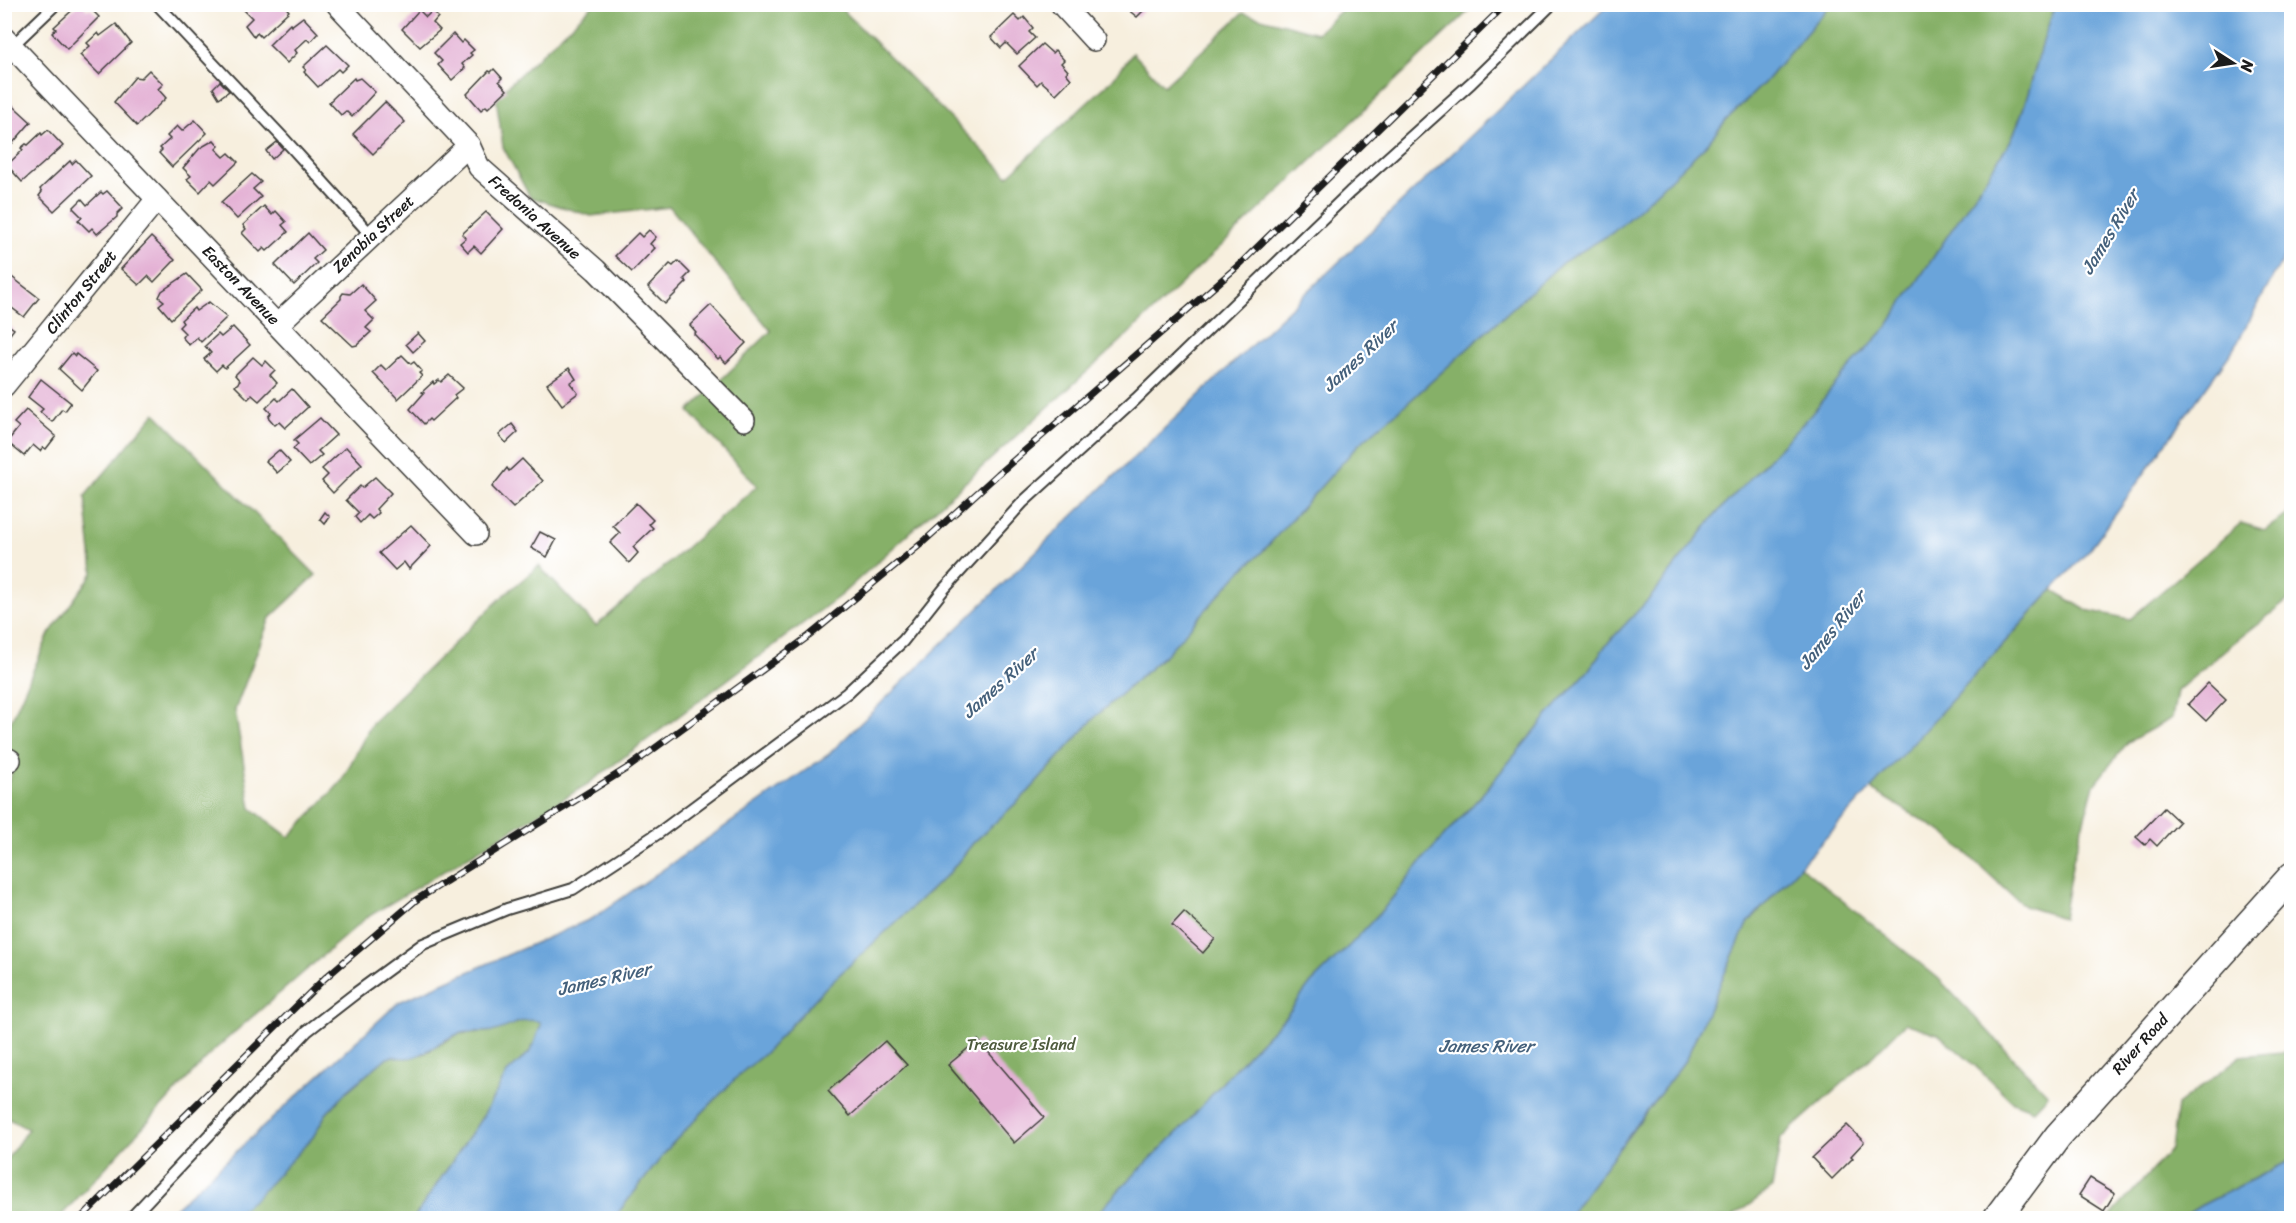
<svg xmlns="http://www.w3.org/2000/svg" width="2296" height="1223" font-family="Sriracha,sans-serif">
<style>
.forest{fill:#86b067;stroke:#516642;stroke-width:1.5}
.water{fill:#6ba4da;stroke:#44607b;stroke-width:1.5}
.building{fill:#e4b2d5}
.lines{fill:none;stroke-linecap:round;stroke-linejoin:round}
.service-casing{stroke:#3d3c39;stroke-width:14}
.minor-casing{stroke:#3d3c39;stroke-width:24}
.tertiary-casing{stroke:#3d3c39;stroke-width:30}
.service{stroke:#fff;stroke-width:10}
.minor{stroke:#fff;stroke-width:21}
.tertiary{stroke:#fff;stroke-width:27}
.rail-casing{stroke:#1c1c1c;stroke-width:7}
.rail{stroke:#fff;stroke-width:4.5;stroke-dasharray:14;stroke-linecap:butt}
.labels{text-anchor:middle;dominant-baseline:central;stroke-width:4.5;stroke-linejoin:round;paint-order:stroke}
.street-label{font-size:16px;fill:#1c1c1c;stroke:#fff}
.park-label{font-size:16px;fill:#4d5a3c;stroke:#fff}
.water-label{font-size:18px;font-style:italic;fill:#44607b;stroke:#fff}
</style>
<rect width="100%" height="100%" fill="#fff"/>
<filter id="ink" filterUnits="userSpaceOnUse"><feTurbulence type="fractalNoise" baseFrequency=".0167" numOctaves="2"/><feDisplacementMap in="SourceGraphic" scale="12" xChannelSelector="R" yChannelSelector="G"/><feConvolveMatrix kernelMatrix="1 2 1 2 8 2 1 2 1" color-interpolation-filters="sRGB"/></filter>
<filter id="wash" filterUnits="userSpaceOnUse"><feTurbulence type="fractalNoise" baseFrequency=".008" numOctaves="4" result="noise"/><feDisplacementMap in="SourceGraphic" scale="24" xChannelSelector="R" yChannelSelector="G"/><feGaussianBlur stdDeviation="1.35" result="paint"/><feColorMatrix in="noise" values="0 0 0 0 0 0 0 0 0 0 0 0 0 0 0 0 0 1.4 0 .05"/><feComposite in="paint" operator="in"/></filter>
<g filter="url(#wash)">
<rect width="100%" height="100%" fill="#f7efde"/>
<!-- forest -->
<g class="forest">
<path d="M593,5H838L1008,176L1112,80L1133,53L1164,86L1243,13L1317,33L1347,5H1475L1121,341L841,595L588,784L366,918L213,1051L59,1218H5V1162L28,1129L5,1117L4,790C9,782 14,772 13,762C12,752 4,745 5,735L49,634L93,573L85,496L155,413L316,575L270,618L235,710L251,808L289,837L341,782L372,723L503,596L539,566L596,626L757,486L689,411L771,331L670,207L591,216L530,197L503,147L496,97Z"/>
<path d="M1830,5H2056C2037,50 2031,98 2010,142L1887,327L1841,377L1810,416L1717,513L1650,598L1606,645L1588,671L1549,714L1479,798L1425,857L1386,906L1351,944L1311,983L1287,1015L1238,1065L1185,1125L1121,1188L1094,1218H614L671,1145L695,1120L741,1073L764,1054L828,985L950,872L973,843L1029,791L1096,716L1167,653L1237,575L1264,550L1359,444L1412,399L1563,262L1612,233L1627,220L1707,144L1726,120L1764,83Z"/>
<path d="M2291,492V598L2227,648L2177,691L2172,718L2128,742L2094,785L2073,860L2063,918L2024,906L1944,833L1870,789L2053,590L2086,610L2130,619L2241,523L2265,530L2288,514L2289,494Z"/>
<path d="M1800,866L1938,978L2048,1095L2034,1110L2013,1102L1972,1063L1938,1034L1905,1023L1870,1059L1781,1138L1772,1188L1731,1218H1567L1686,1059L1747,924Z"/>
<path d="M531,1018L540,1022L541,1025L531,1051L507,1073L483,1116L414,1218H230L313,1137L326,1114L346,1092L385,1059L393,1056L424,1054L458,1034L493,1031Z"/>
<path d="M2291,1051V1160L2200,1206L2181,1218H2109L2171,1149L2177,1105L2241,1056Z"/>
</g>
<!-- water -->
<g class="water">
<path d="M1608,5H1830L1764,83L1726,120L1707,144L1627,220L1612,233L1563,262L1412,399L1359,444L1264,550L1237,575L1167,653L1096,716L1029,791L973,843L950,872L828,985L764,1054L741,1073L695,1120L671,1145L614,1218H414L483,1116L507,1073L531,1051L541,1025L540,1022C523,1016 512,1027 495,1031C484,1033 469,1030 458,1034C435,1042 419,1065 393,1056L385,1059L346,1092L326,1114L313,1137L256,1198L230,1218H164L399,1002L593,918L829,754L1060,528Z"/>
<path d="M2056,5H2291V244L2235,347L2090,549L1747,924L1686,1059L1567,1218H1094L1121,1188L1185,1125L1238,1065L1287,1015L1311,983L1351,944L1386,906L1425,857L1479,798L1549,714L1588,671L1606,645L1650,598L1717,513L1810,416L1841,377L1887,327L2010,142C2031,98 2037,50 2056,5Z"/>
<path d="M2291,1160V1216L2287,1218H2181L2200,1206Z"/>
</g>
<g id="blocks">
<!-- building -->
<g class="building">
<path d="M79,4H82L87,10L90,8L99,17L67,49L52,33L56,29L54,27Z"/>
<path d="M248,4H283L289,11L261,37L257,33L254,37L245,25L252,18L243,9Z"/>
<path d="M1121,4H1146L1148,6L1137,17Z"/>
<path d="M419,10L426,17L432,11L438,17L433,23L440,30L420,47L402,29Z"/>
<path d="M1014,15L1020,21L1024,17L1033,28L1029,32L1035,38L1017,54L1006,43L1001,48L991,37Z"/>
<path d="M303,17L318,33L310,42L307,39L295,50L297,53L287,63L269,45L290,24L291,26Z"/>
<path d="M116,24L131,43L99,74L80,55L90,46L87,43L98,33L100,36Z"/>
<path d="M453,34L461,43L464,40L474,50L470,53L472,55L462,64L465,68L452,80L438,65L442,61L434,53Z"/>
<path d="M1042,44L1052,53L1055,50L1064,60L1061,63L1068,71L1066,73L1071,79L1056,94L1041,81L1037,85L1019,66Z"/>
<path d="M327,45L348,65L341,72L338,69L318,87L304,72L306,70L303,67Z"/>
<path d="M494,69L502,78L499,81L507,90L488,108L486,106L481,110L467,94L489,71L491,72Z"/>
<path d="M149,70L163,84L158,89L166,98L137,126L114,102L135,77L141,78Z"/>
<path d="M354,78L355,80L360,78L375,92L352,117L346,111L341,115L329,102Z"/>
<path d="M220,81L229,91L219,98L213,88Z"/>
<path d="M4,100H7L31,122L12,144L7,140L4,142Z"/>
<path d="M385,102L405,122L373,154L353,134Z"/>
<path d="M195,120L207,133L172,167L159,153L162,150L160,148L170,139L167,136L177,126L182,131Z"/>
<path d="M48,130L63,146L22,182L7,165L23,150L21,148L26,144L28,145L41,133L42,135Z"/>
<path d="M214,140L219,146L216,149L224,157L229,153L238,162L215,184L211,180L200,192L187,179L191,176L183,168L200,148Z"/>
<path d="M277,142L283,149L272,159L266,151Z"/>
<path d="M76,160L91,176L54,211L39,196L42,192L40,189L70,161L72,164Z"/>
<path d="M252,174L261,182L253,189L261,197L237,219L221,202Z"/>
<path d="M107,191L123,208L117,214V217L97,234L92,228L89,231L78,220L82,217L73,208L82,199L87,205L101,192L103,194Z"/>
<path d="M264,206L272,215L276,211L286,222L282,225L288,232L267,251L264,248L260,252L242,233L246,229L243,225Z"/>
<path d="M486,212L503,229L481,253L474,246L468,252L460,243L466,238L462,234Z"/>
<path d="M649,230L656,237L650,244L655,248L632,272L615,256L638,233L642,237Z"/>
<path d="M308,233L323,250L313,259L317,263L294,285L275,265Z"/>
<path d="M151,237L175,260L154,282L148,276L139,285L121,269Z"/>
<path d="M678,261L690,273L684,279L687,282L665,304L648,287L670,264L673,266Z"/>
<path d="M4,271L39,298L24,317L4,302Z"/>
<path d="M187,274L202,290L171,319L159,305L164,301L159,297L162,291Z"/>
<path d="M361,284L376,301L365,311L374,320L366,328L371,332L357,345L353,346L322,317L341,299V296L343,293L350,294Z"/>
<path d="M209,302L227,317L201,342L197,337L189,345L182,337L185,333L179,327L183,323L181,320L194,308L196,311Z"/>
<path d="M711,305L746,343L726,363L720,357L718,359L694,334L696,332L690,325Z"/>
<path d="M4,322L14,329L4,342Z"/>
<path d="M233,327L250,345L225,368L222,365L216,371L204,359L211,353L205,346L218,334L221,337Z"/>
<path d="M418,333L425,341L413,352L406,344Z"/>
<path d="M72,353L75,356L76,354L97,371L82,390L59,369Z"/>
<path d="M402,355L411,364L414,362L422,371L419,373L422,376L398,399L373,373L381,365L386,370Z"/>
<path d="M253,357L262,365L266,361L275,370L270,375L277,383L259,401L252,395L248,399L235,386L240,381L235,375Z"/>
<path d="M569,368L576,379L570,383L578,393L562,405L547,384Z"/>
<path d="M449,375L463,388L454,395L456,398L431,421L429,419L424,424L410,409L424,393L422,392L433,382L434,384L439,380L441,382Z"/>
<path d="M41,379L71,403L65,411L62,409L52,422L40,412L43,409L28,397Z"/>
<path d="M292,389L308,407L285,428L279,422L275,425L268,417L271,413L266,408L276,398L279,401Z"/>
<path d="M26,410L56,436L46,449L43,447L40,451L33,445L24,456L7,442L19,427L14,423Z"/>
<path d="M320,418L336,435L318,451L322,455L309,466L293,449L298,444L294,440Z"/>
<path d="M512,424L518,432L506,443L499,435Z"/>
<path d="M346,447L362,464L333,493L322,481L328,475L322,469Z"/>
<path d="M279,450L290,462L277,473L266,461Z"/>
<path d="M522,459L543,481L513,508L492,487L507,468L509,471Z"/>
<path d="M375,477L391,493L376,509L379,513L372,519L368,515L360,523L355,517L359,513L346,500L360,486L362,488Z"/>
<path d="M636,503L653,520L649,524L653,528L633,547L638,553L629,563L610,543L620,533L613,526Z"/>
<path d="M325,512L330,517L325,524L320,519Z"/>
<path d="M411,525L431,546L409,569L404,562L395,570L379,553Z"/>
<path d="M540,532L556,540L547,557L531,548Z"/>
<path d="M2208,683L2226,700L2206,721L2188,704Z"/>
<path d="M2164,808L2179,822L2157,846L2150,839L2145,845L2136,837Z"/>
<path d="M1184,912L1215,939L1203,953L1172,925Z"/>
<path d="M978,1040L1044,1117L1014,1143L948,1065Z"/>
<path d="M885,1041L907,1065L850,1116L828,1091Z"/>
<path d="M1847,1125L1864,1142L1851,1156L1853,1158L1832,1179L1812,1158Z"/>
<path d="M2090,1178L2115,1193L2104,1211L2079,1195Z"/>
</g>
</g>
</g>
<g filter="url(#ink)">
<use href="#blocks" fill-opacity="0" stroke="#3d3c39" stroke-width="1.5"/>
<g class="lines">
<!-- service casing -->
<g class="service-casing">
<g id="service">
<path d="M157,4L285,140L371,235"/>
<path d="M12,46L56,4"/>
<path d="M131,1218L307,1031L356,993L423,944L507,909L573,889L660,832L847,693L903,641L944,589L1023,502L1136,399L1350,192L1471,83L1552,4"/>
</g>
</g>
<!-- minor casing -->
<g class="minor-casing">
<g id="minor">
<path d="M337,4L469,145L479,167L596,270L744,420"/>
<path d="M1061,4L1094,40"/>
<path d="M4,38L476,534"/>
<path d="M278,324L469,145"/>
<path d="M4,386L157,199"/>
<path d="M4,757L10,760"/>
</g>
</g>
<!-- tertiary casing -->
<g class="tertiary-casing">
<path id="tertiary" d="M1997,1218L2058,1136L2292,876"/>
</g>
<!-- service -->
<use href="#service" class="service"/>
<!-- minor -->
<use href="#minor" class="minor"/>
<!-- tertiary -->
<use href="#tertiary" class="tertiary"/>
<!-- rail casing -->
<g class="rail-casing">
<path id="rail" d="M81,1218L325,978L416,900L629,767L809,636L921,544L998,474L1238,266L1506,4"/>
</g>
<!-- rail -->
<use href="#rail" class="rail"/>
</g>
</g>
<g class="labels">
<!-- street labels -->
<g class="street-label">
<text transform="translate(535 217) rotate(42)">Fredonia Avenue</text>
<text transform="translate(373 234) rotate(-43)">Zenobia Street</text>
<text transform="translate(241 285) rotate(46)">Easton Avenue</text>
<text transform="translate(81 292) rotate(-51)">Clinton Street</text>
<text transform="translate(2140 1044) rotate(-48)">River Road</text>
</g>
<!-- park labels -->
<g class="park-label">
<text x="1021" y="1044">Treasure Island</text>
</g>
<!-- water labels -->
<g class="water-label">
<text transform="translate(2110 232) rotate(-59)">James River</text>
<text transform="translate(1360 356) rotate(-43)">James River</text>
<text transform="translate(1832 630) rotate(-51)">James River</text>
<text transform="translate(1000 683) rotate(-42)">James River</text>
<text transform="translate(604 979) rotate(-13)">James River</text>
<text x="1486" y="1046">James River</text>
</g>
</g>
<!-- margin -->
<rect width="2296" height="1223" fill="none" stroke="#fff" stroke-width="24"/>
<!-- north arrow -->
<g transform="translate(2233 63) rotate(102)" stroke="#ffffff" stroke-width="4.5" paint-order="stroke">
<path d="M0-4.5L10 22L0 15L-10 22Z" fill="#1c1c1c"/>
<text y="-9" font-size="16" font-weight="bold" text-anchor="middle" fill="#1c1c1c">N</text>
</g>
</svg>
